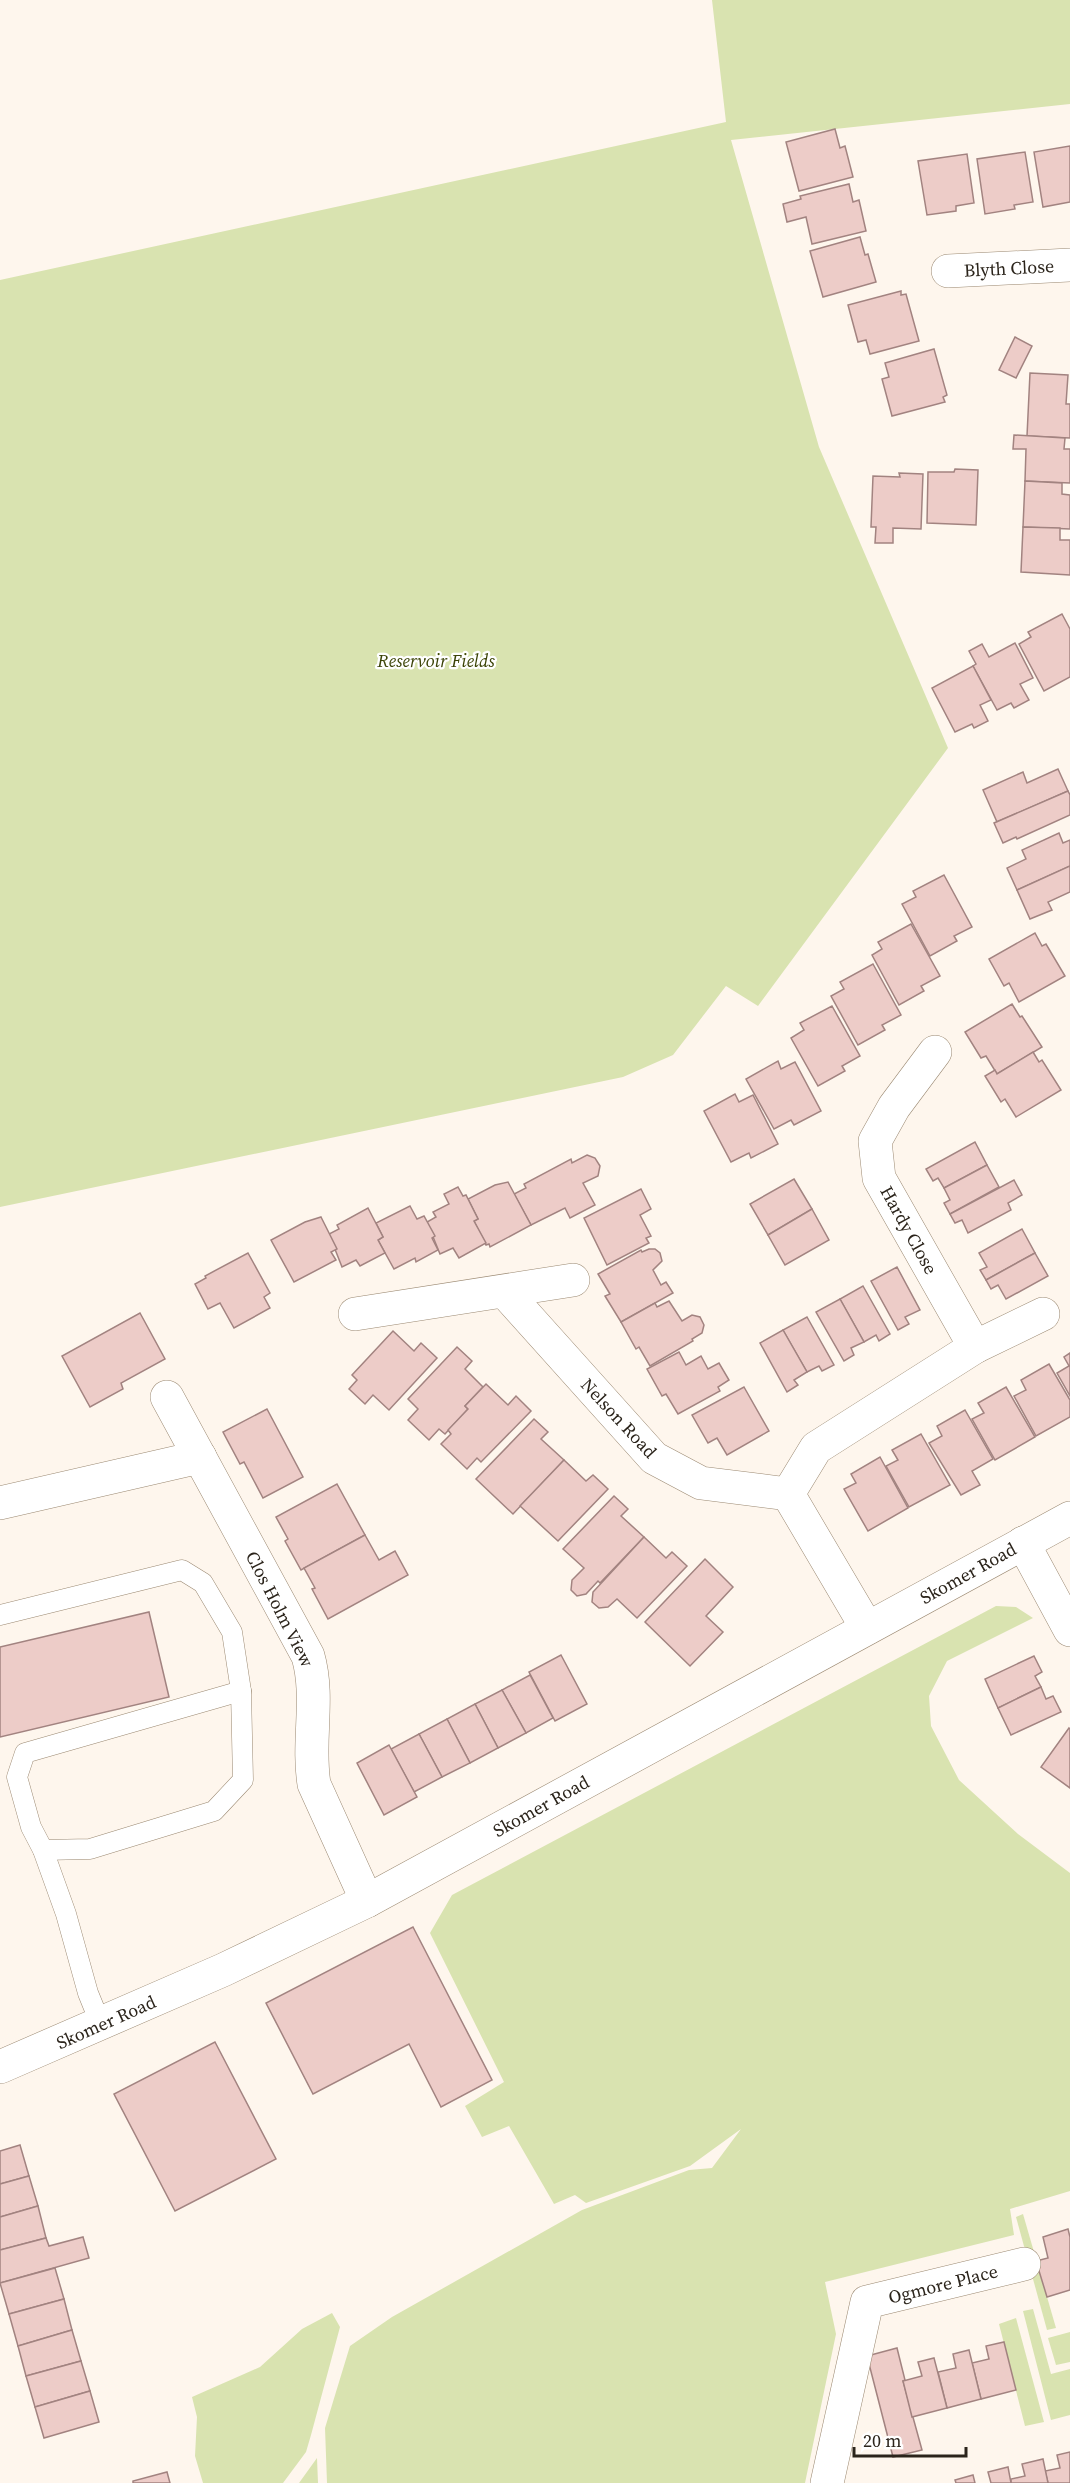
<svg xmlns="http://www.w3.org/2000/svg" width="1070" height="2483" font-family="'Source Serif 4',serif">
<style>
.green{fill:#d9e3b0}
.building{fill:#edccc8;stroke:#a28380;stroke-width:1.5}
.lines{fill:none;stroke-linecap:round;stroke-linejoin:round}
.lane-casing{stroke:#9b8972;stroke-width:21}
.street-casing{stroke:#9b8972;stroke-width:34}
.secondary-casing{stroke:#9b8972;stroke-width:34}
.lane{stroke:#fff;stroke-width:20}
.street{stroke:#fff;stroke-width:33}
.secondary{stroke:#fff;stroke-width:33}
.labels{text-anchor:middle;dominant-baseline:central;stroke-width:4.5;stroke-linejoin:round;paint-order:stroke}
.street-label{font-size:18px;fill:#2b241b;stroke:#fff}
.park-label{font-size:18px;font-style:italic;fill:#3b4306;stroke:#fff}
</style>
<rect width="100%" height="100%" fill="#fef6ed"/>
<!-- green -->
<g class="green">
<path d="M712,0H1070V104L731,140L819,447L948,748L758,1006L726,986L673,1055L623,1077L0,1207V280L726,122Z"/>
<path d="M996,1606L1016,1607L1033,1618L947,1661L929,1696L931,1726L959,1780L1018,1834L1070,1873V2191L1010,2209L1014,2235L825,2282L836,2334L805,2483H327L325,2428L350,2346L392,2317L582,2210L689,2170L712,2168L741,2129L690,2166L586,2203L575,2195L554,2204L509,2126L482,2137L465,2106L504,2082L430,1933L452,1895Z"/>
<path d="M1023,2214L1056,2328L1047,2330L1016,2217Z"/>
<path d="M1033,2309L1051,2374L1070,2369V2415L1051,2420L1023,2311Z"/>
<path d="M332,2313L340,2327L311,2435L306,2452L283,2483H203L195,2456L197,2417L192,2397L260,2367L302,2329Z"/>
<path d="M1016,2318L1044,2422L1025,2426L999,2324Z"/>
<path d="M1070,2332V2362L1056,2365L1048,2338Z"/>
<path d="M317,2458L318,2483H298H299Z"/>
</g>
<!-- building -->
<g class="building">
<path d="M835,129L840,148L845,146L853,177L799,191L786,142Z"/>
<path d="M1070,146V202L1043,207L1034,152Z"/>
<path d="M1025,152L1033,202L1014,205L1015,209L985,214L977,159Z"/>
<path d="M967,154L974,203L956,206V211L927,215L918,161Z"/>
<path d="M849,184L853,202L859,200L866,231L812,244L806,217L787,222L783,204L801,199L800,196Z"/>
<path d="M860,237L865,255L868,254L876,282L823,297L810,251Z"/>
<path d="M901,291V295L906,294L919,341L870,354L866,340L858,342L848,305Z"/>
<path d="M1015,337L1032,346L1016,378L999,370Z"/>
<path d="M934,349L947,395L943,397L945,402L892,416L882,379L889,377L885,363Z"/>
<path d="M1030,373L1068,375L1066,404H1070V438L1027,436Z"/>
<path d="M1014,435L1065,438L1064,449H1070V483L1025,481L1026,449H1013Z"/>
<path d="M955,469L978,470L976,525L927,523L928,472H954Z"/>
<path d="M899,473L923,474L921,529L893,528V543H875L876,527H871L873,476L900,477Z"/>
<path d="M1025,481L1062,483V494L1070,495V529L1023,527Z"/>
<path d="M1023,527L1060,528V540H1070V575L1021,572Z"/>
<path d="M1062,614L1070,629V677L1044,691L1019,644L1031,637L1028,632Z"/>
<path d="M1015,643L1033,678L1020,684L1029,700L1014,708L1011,703L997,710L973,666L976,664L969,651L982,644L989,657Z"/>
<path d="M973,666L991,700L980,705L988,721L974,728L972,724L955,732L932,688Z"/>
<path d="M1058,769L1068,791L997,822L983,790L1023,772L1027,783Z"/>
<path d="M1068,791L1070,795V815L1017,839L1016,837L1003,843L994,823Z"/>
<path d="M1059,833L1063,843L1070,840V866L1017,890L1007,868L1026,859L1022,850Z"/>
<path d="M1070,866V892L1048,902L1052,910L1030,919L1017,890Z"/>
<path d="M944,875L972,927L954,936L957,941L930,956L902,904L916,897L913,891Z"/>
<path d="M911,924L940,976L921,986L924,991L899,1005L872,955L882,949L878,942Z"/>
<path d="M1035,933L1042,946L1046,944L1065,976L1019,1002L1009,983L1004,986L989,959Z"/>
<path d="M873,964L901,1015L882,1025L885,1030L858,1045L831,996L844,989L840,982Z"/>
<path d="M1012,1004L1020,1017L1022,1016L1042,1047L997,1074L986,1056L981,1058L965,1032Z"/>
<path d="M832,1006L860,1056L842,1066L845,1071L818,1086L791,1038L804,1030L800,1023Z"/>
<path d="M1033,1052L1039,1062L1042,1060L1061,1090L1016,1117L1005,1099L1001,1102L985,1076L995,1070L997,1074Z"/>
<path d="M778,1061L781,1069L795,1062L821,1111L794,1125L791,1120L774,1129L746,1079Z"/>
<path d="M735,1094L739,1102L753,1095L778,1144L751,1158L749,1153L731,1162L704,1111Z"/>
<path d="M975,1142L987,1165L944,1188L938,1178L933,1181L926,1169Z"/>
<path d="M587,1155L595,1158L600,1166L598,1176L583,1183L595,1205L570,1218L565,1208L531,1225L514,1194L526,1188L524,1184L571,1159L572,1163Z"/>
<path d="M987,1165L999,1187L950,1214L944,1203L950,1200L944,1188Z"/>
<path d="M794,1179L812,1209L768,1235L750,1204Z"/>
<path d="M1014,1180L1022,1195L1008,1203L1011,1210L968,1233L962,1220L955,1223L950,1214Z"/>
<path d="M508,1182L531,1225L490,1247L489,1244L486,1245L474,1221L478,1219L468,1199L495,1185Z"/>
<path d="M458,1187L463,1196L466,1195L478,1219L474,1221L486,1243L459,1258L453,1248L440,1254L427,1222L436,1217L433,1212L449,1204L444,1194Z"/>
<path d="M641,1189L651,1209L640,1215L651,1236L646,1238L649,1243L607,1265L584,1218Z"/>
<path d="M410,1206L417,1219L424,1216L435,1236L432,1238L438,1250L416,1262L415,1258L394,1269L378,1240L383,1237L376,1223Z"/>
<path d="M368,1208L383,1237L378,1240L385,1253L360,1266L356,1260L342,1267L329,1234L339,1229L337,1225Z"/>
<path d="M812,1209L829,1240L785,1265L768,1235Z"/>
<path d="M321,1217L337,1249L331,1252L336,1260L294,1282L271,1240L305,1222Z"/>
<path d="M1022,1229L1035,1253L986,1280L980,1270L987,1267L979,1253Z"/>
<path d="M649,1249H655L660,1253L662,1261L653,1270L661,1285L666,1282L673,1293L621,1322L605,1296L610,1294L598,1274L641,1250L642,1252Z"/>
<path d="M248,1253L270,1293L264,1297L270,1308L234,1328L220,1303L208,1309L195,1284L206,1278L205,1276Z"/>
<path d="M1035,1253L1048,1276L1006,1299L998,1285L991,1289L986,1280Z"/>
<path d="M897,1267L920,1310L905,1317L909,1324L898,1330L871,1281Z"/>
<path d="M863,1286L890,1334L879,1341L876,1335L864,1342L840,1299Z"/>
<path d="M840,1299L864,1342L851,1348L854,1355L844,1361L816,1312Z"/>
<path d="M669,1301L682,1321L692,1315L700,1317L704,1325L702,1333L692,1339L693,1341L650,1366L639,1347L636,1349L621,1322L655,1303L657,1307Z"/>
<path d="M140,1313L165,1359L121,1383L123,1389L90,1407L62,1356Z"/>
<path d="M807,1317L834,1365L822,1371L819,1366L807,1372L783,1330Z"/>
<path d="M783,1330L807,1372L794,1380L798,1385L787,1392L760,1343Z"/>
<path d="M393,1331L414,1351L421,1343L437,1358L389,1410L373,1395L365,1404L349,1389L357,1380L352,1375Z"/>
<path d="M457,1347L472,1361L465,1369L483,1387L465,1406L468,1409L445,1434L439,1429L429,1440L408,1420L418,1409L408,1399Z"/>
<path d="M679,1352L686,1365L701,1356L708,1369L719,1363L729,1380L718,1387L720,1391L678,1414L666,1394L662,1396L647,1369Z"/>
<path d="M1070,1353V1396L1057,1373L1069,1366L1064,1357Z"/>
<path d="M1049,1364L1070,1400V1417L1036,1436L1014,1396L1026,1390L1021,1380Z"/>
<path d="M486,1384L508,1405L516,1396L531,1411L481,1462L477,1458L467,1469L441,1444L451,1434L448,1430L468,1409L465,1406Z"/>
<path d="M744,1387L769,1431L727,1455L717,1438L708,1443L692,1415Z"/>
<path d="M1006,1387L1035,1437L995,1460L972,1419L984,1413L978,1403Z"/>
<path d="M267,1409L303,1477L263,1498L244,1462L240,1464L223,1432Z"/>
<path d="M965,1410L993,1459L972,1471L980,1485L961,1495L929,1443L942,1436L937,1426Z"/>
<path d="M534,1419L548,1432L541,1439L564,1460L513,1514L476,1479Z"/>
<path d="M921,1434L950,1485L909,1507L886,1466L898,1460L892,1450Z"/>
<path d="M880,1457L908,1508L868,1531L844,1489L856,1483L851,1474Z"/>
<path d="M564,1460L586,1481L593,1475L608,1489L558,1541L520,1506Z"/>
<path d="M337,1484L365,1535L301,1570L285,1541L288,1539L276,1517Z"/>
<path d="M614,1496L628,1509L621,1516L644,1537L600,1583L598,1581L586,1594L577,1596L571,1590L572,1580L584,1568L563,1549Z"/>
<path d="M365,1535L379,1560L395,1551L408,1575L328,1619L312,1589L315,1588L304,1568Z"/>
<path d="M644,1537L666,1558L672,1552L687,1566L637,1618L617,1599L608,1607L599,1608L592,1602L593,1592Z"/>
<path d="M705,1559L733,1587L706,1616L723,1632L690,1666L645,1622Z"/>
<path d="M149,1612L169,1697L0,1737V1647Z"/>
<path d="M561,1655L587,1704L555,1721L529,1672Z"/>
<path d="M1034,1656L1042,1672L1035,1676L1041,1687L998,1708L985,1679Z"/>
<path d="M530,1675L553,1718L526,1733L502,1690Z"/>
<path d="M1041,1687L1046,1699L1053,1696L1061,1712L1011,1735L998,1708Z"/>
<path d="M502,1690L526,1733L498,1748L475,1704Z"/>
<path d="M475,1704L498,1748L470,1763L447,1719Z"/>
<path d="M447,1719L470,1763L442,1777L419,1734Z"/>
<path d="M1069,1728L1070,1729V1788L1041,1767Z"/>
<path d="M419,1734L442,1777L414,1792L391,1749Z"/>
<path d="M389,1745L417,1797L384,1815L357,1763Z"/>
<path d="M413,1927L492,2080L441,2107L409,2044L313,2094L266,2003Z"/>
<path d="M215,2042L276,2159L175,2211L114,2094Z"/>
<path d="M20,2145L29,2176L0,2184V2151Z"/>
<path d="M29,2176L38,2206L0,2217V2184Z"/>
<path d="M38,2206L46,2238L0,2250V2217Z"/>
<path d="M1068,2229L1070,2237V2290L1047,2297L1036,2261L1048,2258L1043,2237Z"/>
<path d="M83,2237L89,2258L0,2283V2250L46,2238L49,2246Z"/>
<path d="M55,2268L64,2299L9,2314L0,2283Z"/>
<path d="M64,2299L72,2330L18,2346L9,2314Z"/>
<path d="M72,2330L81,2361L26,2376L18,2346Z"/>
<path d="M1004,2342L1016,2390L981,2399L972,2363L989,2359L986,2346Z"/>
<path d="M897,2348L905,2380L903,2381L922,2450L893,2457L867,2356Z"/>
<path d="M969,2350L981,2399L947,2408L938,2372L956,2368L953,2354Z"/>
<path d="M934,2358L947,2408L912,2417L903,2381L922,2376L918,2362Z"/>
<path d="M81,2361L90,2391L35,2407L26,2376Z"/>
<path d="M90,2391L99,2422L44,2438L35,2407Z"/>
<path d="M1070,2452V2483H1048L1045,2471L1060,2468L1057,2455Z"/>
<path d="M1043,2459L1048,2483H1011V2479L1025,2476L1022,2464Z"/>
<path d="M1008,2467L1011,2483H991L988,2472Z"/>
<path d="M167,2472L170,2483H133V2481Z"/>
<path d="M973,2475L975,2483H956L955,2480Z"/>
</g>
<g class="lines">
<!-- lane casing -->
<g class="lane-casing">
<g id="lane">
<path d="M0,1615L182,1570L203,1583L232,1632L241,1691L243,1780L214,1811L90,1849L43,1850"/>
<path d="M101,2025L88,1993L66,1914L43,1850L31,1827L17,1777L25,1753L241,1691"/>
</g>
</g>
<!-- street casing -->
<g class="street-casing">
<g id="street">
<path d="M948,271L1070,265"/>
<path d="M935,1052L894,1107L875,1141L879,1178L975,1347"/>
<path d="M505,1292L654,1458L701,1483L788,1494L867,1628"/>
<path d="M355,1314L573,1280"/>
<path d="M167,1397L308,1656C320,1698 307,1741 314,1784L367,1901"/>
<path d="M788,1494L816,1448L975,1347L1043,1314"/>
<path d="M0,1503L200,1457"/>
<path d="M1023,1543L1070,1630"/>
<path d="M827,2483L867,2302L1024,2264"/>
</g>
</g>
<!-- secondary casing -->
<g class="secondary-casing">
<path id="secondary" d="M0,2067L223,1970L367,1901L1070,1518"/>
</g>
<!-- lane -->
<use href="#lane" class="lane"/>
<!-- street -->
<use href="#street" class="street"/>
<!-- secondary -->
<use href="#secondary" class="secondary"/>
</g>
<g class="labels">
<!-- street labels -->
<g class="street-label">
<text transform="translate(1009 268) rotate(-3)">Blyth Close</text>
<text transform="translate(909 1230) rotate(61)">Hardy Close</text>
<text transform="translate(619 1418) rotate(47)">Nelson Road</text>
<text transform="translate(968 1573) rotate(-29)">Skomer Road</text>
<text transform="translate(280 1609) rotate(63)">Clos Holm View</text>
<text transform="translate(541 1806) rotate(-29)">Skomer Road</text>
<text transform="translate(106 2022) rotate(-24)">Skomer Road</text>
<text transform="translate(943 2284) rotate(-14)">Ogmore Place</text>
</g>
<!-- park labels -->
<g class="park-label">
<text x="436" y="660">Reservoir Fields</text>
</g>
</g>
<!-- scale -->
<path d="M854 2447v9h112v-9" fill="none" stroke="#2b241b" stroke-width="3"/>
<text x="863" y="2447" font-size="18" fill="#2b241b" stroke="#ffffff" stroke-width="4.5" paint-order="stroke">20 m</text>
</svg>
